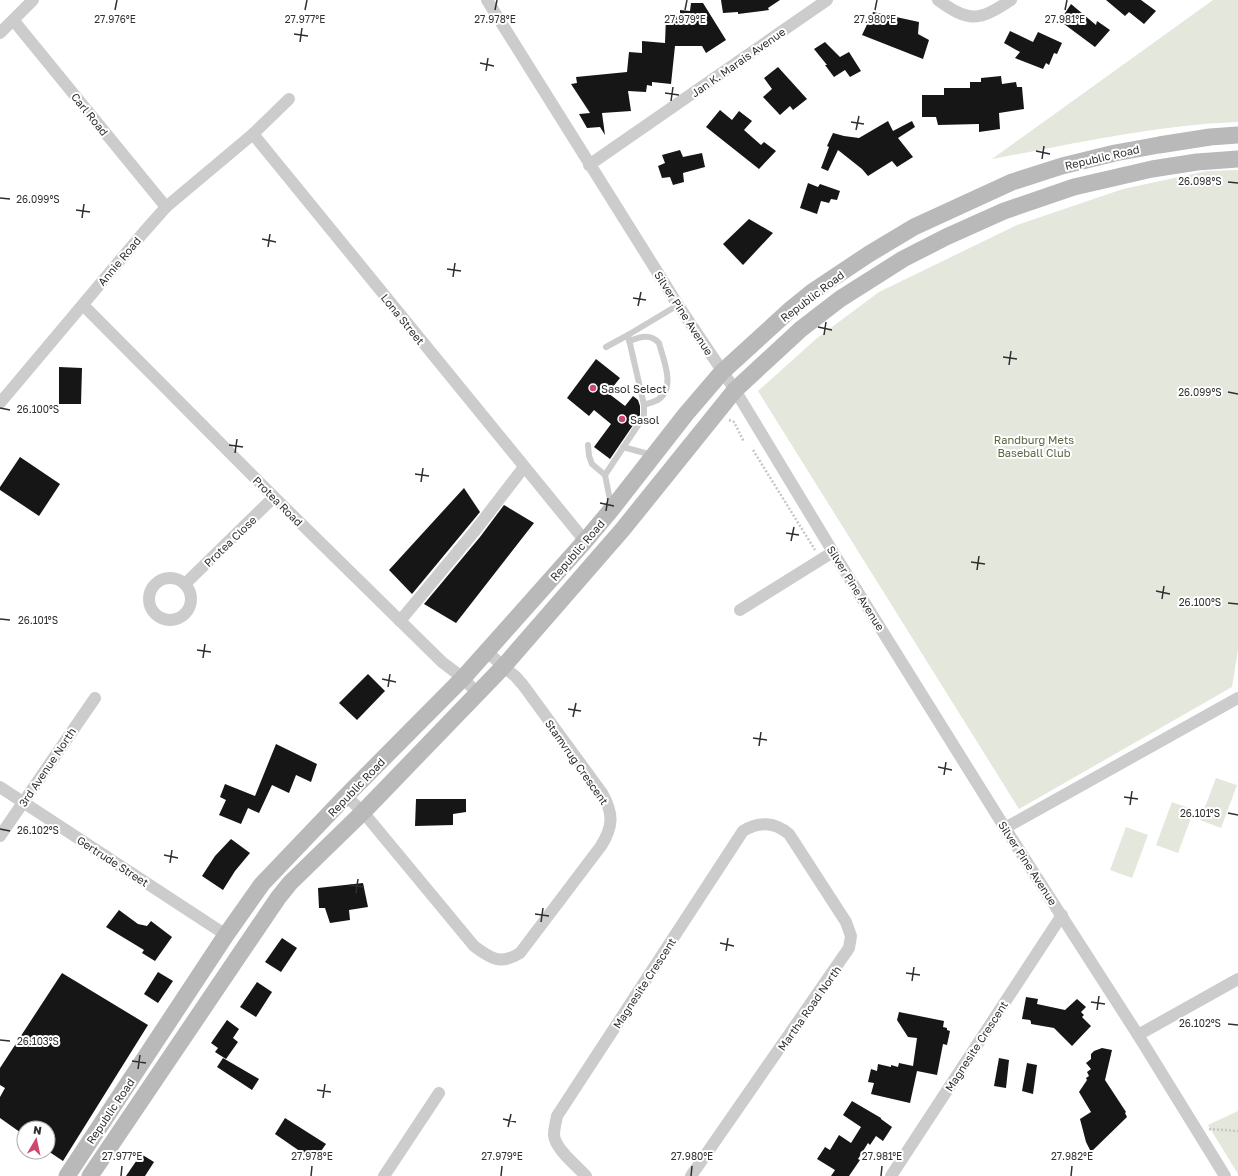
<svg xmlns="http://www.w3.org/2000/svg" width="1238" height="1176" font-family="'Golos Text',sans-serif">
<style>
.green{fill:#e4e7dc}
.building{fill:#161616}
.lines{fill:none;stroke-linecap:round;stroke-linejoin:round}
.path{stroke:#c6c6c6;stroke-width:2.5;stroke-dasharray:2 2;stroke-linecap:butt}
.service{stroke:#ccc;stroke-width:6}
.minor{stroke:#ccc;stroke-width:12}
.secondary{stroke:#b9b9b9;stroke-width:17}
.ticks{fill:none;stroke:#2f2f2f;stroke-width:1.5}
.poi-dot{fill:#d0476e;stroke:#fff;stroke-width:1.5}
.labels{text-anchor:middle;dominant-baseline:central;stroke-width:4;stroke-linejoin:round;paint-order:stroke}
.street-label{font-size:11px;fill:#2f2f2f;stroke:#fff}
.poi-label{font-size:11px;fill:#2f2f2f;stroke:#fff;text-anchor:start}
.park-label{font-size:11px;fill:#5a6542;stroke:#fff}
.ticks-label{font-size:10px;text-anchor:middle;fill:#2f2f2f;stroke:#fff;stroke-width:4;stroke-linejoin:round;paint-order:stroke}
</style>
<rect width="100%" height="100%" fill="#fff"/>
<!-- green -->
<g class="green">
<path d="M1213,0H1238V122C1155,125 1073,144 992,159Z"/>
<path d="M1238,170V650L1232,687L1019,809L758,391L816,339L879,292L1017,225L1123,189L1207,171Z"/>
<path d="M1216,778L1237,785L1221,828L1200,820Z"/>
<path d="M1172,802L1194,810L1178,853L1156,845Z"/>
<path d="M1126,827L1148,835L1132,878L1110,870Z"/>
<path d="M1238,1111V1174L1208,1125Z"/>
</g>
<!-- building -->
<g class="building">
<path d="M721,0H780L768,8L769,10L738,14V12L723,13Z"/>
<path d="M1106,0H1141L1156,11L1144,24L1129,12L1125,16Z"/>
<path d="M691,3H703L726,40L706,53L702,46H675L671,84L652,82V86L647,85L646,92L628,91L631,111L602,113L605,135L600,127L587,128L579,114L590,113L571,84L577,83L576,77L627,72L629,52L642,53V41L665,43L666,16H680V10L690,11Z"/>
<path d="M1071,4L1096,25L1097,21L1110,30L1095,47L1060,21Z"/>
<path d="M873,12L919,22L918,34L929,40L923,59L862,35Z"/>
<path d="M1010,31L1033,42L1038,32L1062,43L1057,54L1054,53L1049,65L1046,63L1043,69L1015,58L1020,52L1004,43Z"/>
<path d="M825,42L840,57L849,52L861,71L850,77L845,70L834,77L825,65H827L814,49Z"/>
<path d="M778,67L807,99L793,110L790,106L780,115L763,97L772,89L764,78Z"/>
<path d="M1001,76L1002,84L1016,82L1017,87H1022L1024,109L999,113L1000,129L979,132V124L938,125L936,117H922V95H944V88H970V82H981V78Z"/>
<path d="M720,110L732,120L739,111L752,121L744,130L761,145L764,142L776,151L759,169L706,127Z"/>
<path d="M888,121L893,131L912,121L915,127L898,138L913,157L897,167L892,161L868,176L862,169L838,150L828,171L821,168L829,147L827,146L833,133L844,136L859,138Z"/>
<path d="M680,150L683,157L702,153L705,167L683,173L684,182L673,185L670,177L662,178L658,166L665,163L662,155Z"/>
<path d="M808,183L818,187L820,184L840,191L837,200L831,199L829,203L821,201L817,214L800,208Z"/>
<path d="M749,219L773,233L743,265L723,244Z"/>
<path d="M596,359L620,378L608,393L625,406L633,396L638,400L640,406V415L610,459L594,447L611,424L594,410L589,416L567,398Z"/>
<path d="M59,367L82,368L81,404H59Z"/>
<path d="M20,457L60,484L39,516L0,490V487Z"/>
<path d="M464,488L480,512L412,594L389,570Z"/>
<path d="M504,505L534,523L456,623L424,604L480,537Z"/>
<path d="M368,674L385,691L357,720L339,703Z"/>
<path d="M276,744L317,764L311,782L296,775L289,793L272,785L259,813L248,808L241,824L219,815L226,800L220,797L225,784L255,796Z"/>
<path d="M416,799H466V812L453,814V825L415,826Z"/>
<path d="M231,839L250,853L235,871L223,890L202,876L215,856Z"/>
<path d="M363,883L368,907L349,910L350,920L330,923L325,908H319L318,888Z"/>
<path d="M119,910L138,924L147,926L151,921L172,937L155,961L142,953L144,950L106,927Z"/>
<path d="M282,938L297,948L281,972L265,962Z"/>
<path d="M158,972L173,981L158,1003L144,994Z"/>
<path d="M62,973L148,1025L63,1161L48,1151V1128H24V1135L0,1118V1097L5,1088L0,1085V1068Z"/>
<path d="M257,982L272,992L256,1017L240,1007Z"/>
<path d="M1026,997L1038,999L1037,1004L1065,1010L1077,999L1086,1007L1081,1012L1084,1015L1082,1017L1091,1026L1072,1046L1054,1028L1031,1024V1022L1030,1020L1022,1019Z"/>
<path d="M899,1012L944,1021L943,1027L947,1028V1030L950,1031L947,1045L943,1044L937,1075L917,1071L910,1103L871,1094L874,1083L868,1082L871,1069L877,1071L878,1064L891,1067V1065L898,1067L899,1063L913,1066L917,1038L908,1037L897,1020Z"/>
<path d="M227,1020L239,1029L233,1038L238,1042L226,1059L215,1052L218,1048L211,1043Z"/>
<path d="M1102,1048L1112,1050L1105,1080L1126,1112L1125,1113L1127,1117L1091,1152L1086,1142L1080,1119L1091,1112L1079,1092L1087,1080L1086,1078L1089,1076L1087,1072L1091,1069L1086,1063L1091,1059V1054L1094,1051Z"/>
<path d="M223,1058L259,1079L252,1090L217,1067Z"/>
<path d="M999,1058L1009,1060L1006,1088L994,1086Z"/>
<path d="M1027,1063L1037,1065L1033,1094L1022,1091Z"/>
<path d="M852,1101L881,1118V1119L892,1127L883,1141L876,1136L870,1145L868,1143L858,1159L860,1160L849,1176H831L835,1170L817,1159L825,1147L830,1150L839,1135L851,1143L861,1127L843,1115Z"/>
<path d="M285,1118L326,1144L314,1161L275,1134Z"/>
<path d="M141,1154L154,1162L145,1176H126Z"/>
</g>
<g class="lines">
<!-- path -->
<g class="path">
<path d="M729,420L734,422L744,442"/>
<path d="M753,450L815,550"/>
<path d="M1209,1129L1238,1131"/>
</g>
<!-- service -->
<g class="service">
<path d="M629,341C640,337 650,333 659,343C663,359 676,387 659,399C655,402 649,403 644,405"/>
<path d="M606,347L628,335"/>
<path d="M588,445L589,456L592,464L605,475L611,505"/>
<path d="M623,447L652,455"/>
<path d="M605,475L644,416V405L628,335L678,305"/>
</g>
<!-- minor -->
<g class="minor">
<path d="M487,0L678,305L735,390L833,552L1005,828L1138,1035L1225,1176"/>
<path d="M938,0C969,23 979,21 1011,0"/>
<path d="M14,21L166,207"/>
<path d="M0,33L33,0"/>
<path d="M253,134L585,541"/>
<path d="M589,165L827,0"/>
<path d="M83,305L274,497L442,662L463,678L477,693"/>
<path d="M0,403L143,233L166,207L253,134L289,99"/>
<circle cx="170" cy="599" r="21"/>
<path d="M185,584L274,497"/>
<path d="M740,610L833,552"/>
<path d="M400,621L474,532L524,467"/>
<path d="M0,787L226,935"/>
<path d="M346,796L363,812L474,946C491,959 501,965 520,953L601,846C613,827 614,814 602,793L523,685L516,677L487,652"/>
<path d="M1005,828L1238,698"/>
<path d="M0,836L95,698"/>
<path d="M1138,1035L1238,979"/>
<path d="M384,1176L439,1093"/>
<path d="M586,1176C577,1166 555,1149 554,1135C554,1128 556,1122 557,1116L743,831C759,821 775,822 789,834L846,922L851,936L849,948L691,1176"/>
<path d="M891,1176L1062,915"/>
</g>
<!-- secondary -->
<g class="secondary">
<path d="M67,1176L226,935L262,884L346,796L463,678L585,541L611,510L686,414L722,372L791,309L812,292L869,254L914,227L1012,182L1062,166L1115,153L1159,145L1210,137L1238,135"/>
<path d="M90,1176L242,951L278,898L290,883L363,812L503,667L623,529L735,390L801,329L840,299L903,259L946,237L1004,211L1074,187L1152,169L1197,162L1238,159"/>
</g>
</g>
<!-- ticks -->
<path class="ticks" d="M115,10L117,0M305,10L307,0M495,10L497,0M685,10L687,0M875,10L877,0M1065,10L1067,0M294,34L308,36M300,42L302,28M480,63L494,66M486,71L488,58M665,93L679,95M671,101L673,87M851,122L864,124M856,130L859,116M1036,151L1050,154M1042,159L1044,146M1228,182L1238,183M0,198L10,199M76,210L90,212M82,218L84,204M262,239L276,242M268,247L270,234M447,269L461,271M453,277L455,263M633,298L646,300M638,306L641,292M818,327L832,330M824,335L826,322M1003,357L1017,359M1009,365L1011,351M1228,392L1238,394M0,408L10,410M229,445L243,447M235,453L237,439M415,474L429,476M421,482L423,468M600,503L614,506M606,511L608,498M786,533L799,535M791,541L794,527M971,562L985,564M977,570L979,556M1156,591L1170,594M1162,599L1164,586M1228,603L1238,604M0,619L10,620M197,650L211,652M203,658L205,644M382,679L396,682M388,687L390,674M568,709L581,711M573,717L576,703M753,738L767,740M759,746L761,732M938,767L952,770M944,775L946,762M1124,797L1138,799M1130,805L1132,791M1228,813L1238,815M0,829L10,831M164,855L178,858M170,863L172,850M350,885L364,887M356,893L358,879M535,914L549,916M541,922L543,908M720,943L734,946M726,951L728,938M906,973L920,975M912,981L914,967M1091,1002L1105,1004M1097,1010L1099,996M1228,1024L1238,1025M0,1040L10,1041M132,1061L146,1063M138,1069L140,1055M317,1090L331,1092M323,1098L325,1084M503,1119L516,1122M508,1127L511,1114M121,1176L122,1166M311,1176L312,1166M501,1176L502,1166M691,1176L692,1166M881,1176L882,1166M1071,1176L1072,1166"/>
<!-- markers -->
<g class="poi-dot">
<circle cx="593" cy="388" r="4"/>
<circle cx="622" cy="419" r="4"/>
</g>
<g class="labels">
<!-- street labels -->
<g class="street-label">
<text transform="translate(738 62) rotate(-35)">Jan K. Marais Avenue</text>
<text transform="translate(90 114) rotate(51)">Carl Road</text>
<text transform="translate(1102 157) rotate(-13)">Republic Road</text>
<text transform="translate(119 261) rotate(-50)">Annie Road</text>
<text transform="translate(812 296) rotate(-37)">Republic Road</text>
<text transform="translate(684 313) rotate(57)">Silver Pine Avenue</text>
<text transform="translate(403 319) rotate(51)">Lona Street</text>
<text transform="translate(278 501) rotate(45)">Protea Road</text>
<text transform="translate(230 541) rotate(-44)">Protea Close</text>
<text transform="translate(577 550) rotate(-49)">Republic Road</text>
<text transform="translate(856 588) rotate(58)">Silver Pine Avenue</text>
<text transform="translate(577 762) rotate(55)">Stamvrug Crescent</text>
<text transform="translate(47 767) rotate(-56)">3rd Avenue North</text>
<text transform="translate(356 787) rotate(-46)">Republic Road</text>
<text transform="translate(113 861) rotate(33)">Gertrude Street</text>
<text transform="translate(1028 863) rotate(57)">Silver Pine Avenue</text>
<text transform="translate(644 983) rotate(-57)">Magnesite Crescent</text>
<text transform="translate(809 1008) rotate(-55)">Martha Road North</text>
<text transform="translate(976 1046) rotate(-57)">Magnesite Crescent</text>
<text transform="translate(110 1111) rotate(-56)">Republic Road</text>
</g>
<!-- poi labels -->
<g class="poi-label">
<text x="601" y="388">Sasol Select</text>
<text x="630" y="419">Sasol</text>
</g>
<!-- park labels -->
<g class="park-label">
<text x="1034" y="439">Randburg Mets<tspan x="1034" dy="13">Baseball Club</tspan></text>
</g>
</g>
<g class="ticks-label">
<text x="115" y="23">27.976°E</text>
<text x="305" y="23">27.977°E</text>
<text x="495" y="23">27.978°E</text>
<text x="685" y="23">27.979°E</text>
<text x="875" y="23">27.980°E</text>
<text x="1065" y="23">27.981°E</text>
<text x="1200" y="185">26.098°S</text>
<text x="38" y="203">26.099°S</text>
<text x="1200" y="396">26.099°S</text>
<text x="38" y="413">26.100°S</text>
<text x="1200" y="606">26.100°S</text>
<text x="38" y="624">26.101°S</text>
<text x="1200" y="817">26.101°S</text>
<text x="38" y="834">26.102°S</text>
<text x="1200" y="1027">26.102°S</text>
<text x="38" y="1045">26.103°S</text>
<text x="122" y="1160">27.977°E</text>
<text x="312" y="1160">27.978°E</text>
<text x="502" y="1160">27.979°E</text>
<text x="692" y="1160">27.980°E</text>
<text x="882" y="1160">27.981°E</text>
<text x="1072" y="1160">27.982°E</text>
</g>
<!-- north arrow -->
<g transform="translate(36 1140) rotate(9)"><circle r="19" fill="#ffffff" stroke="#acacac"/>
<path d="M0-3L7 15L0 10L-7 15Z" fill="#d0476e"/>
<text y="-6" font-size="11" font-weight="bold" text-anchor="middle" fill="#2f2f2f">N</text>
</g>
</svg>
